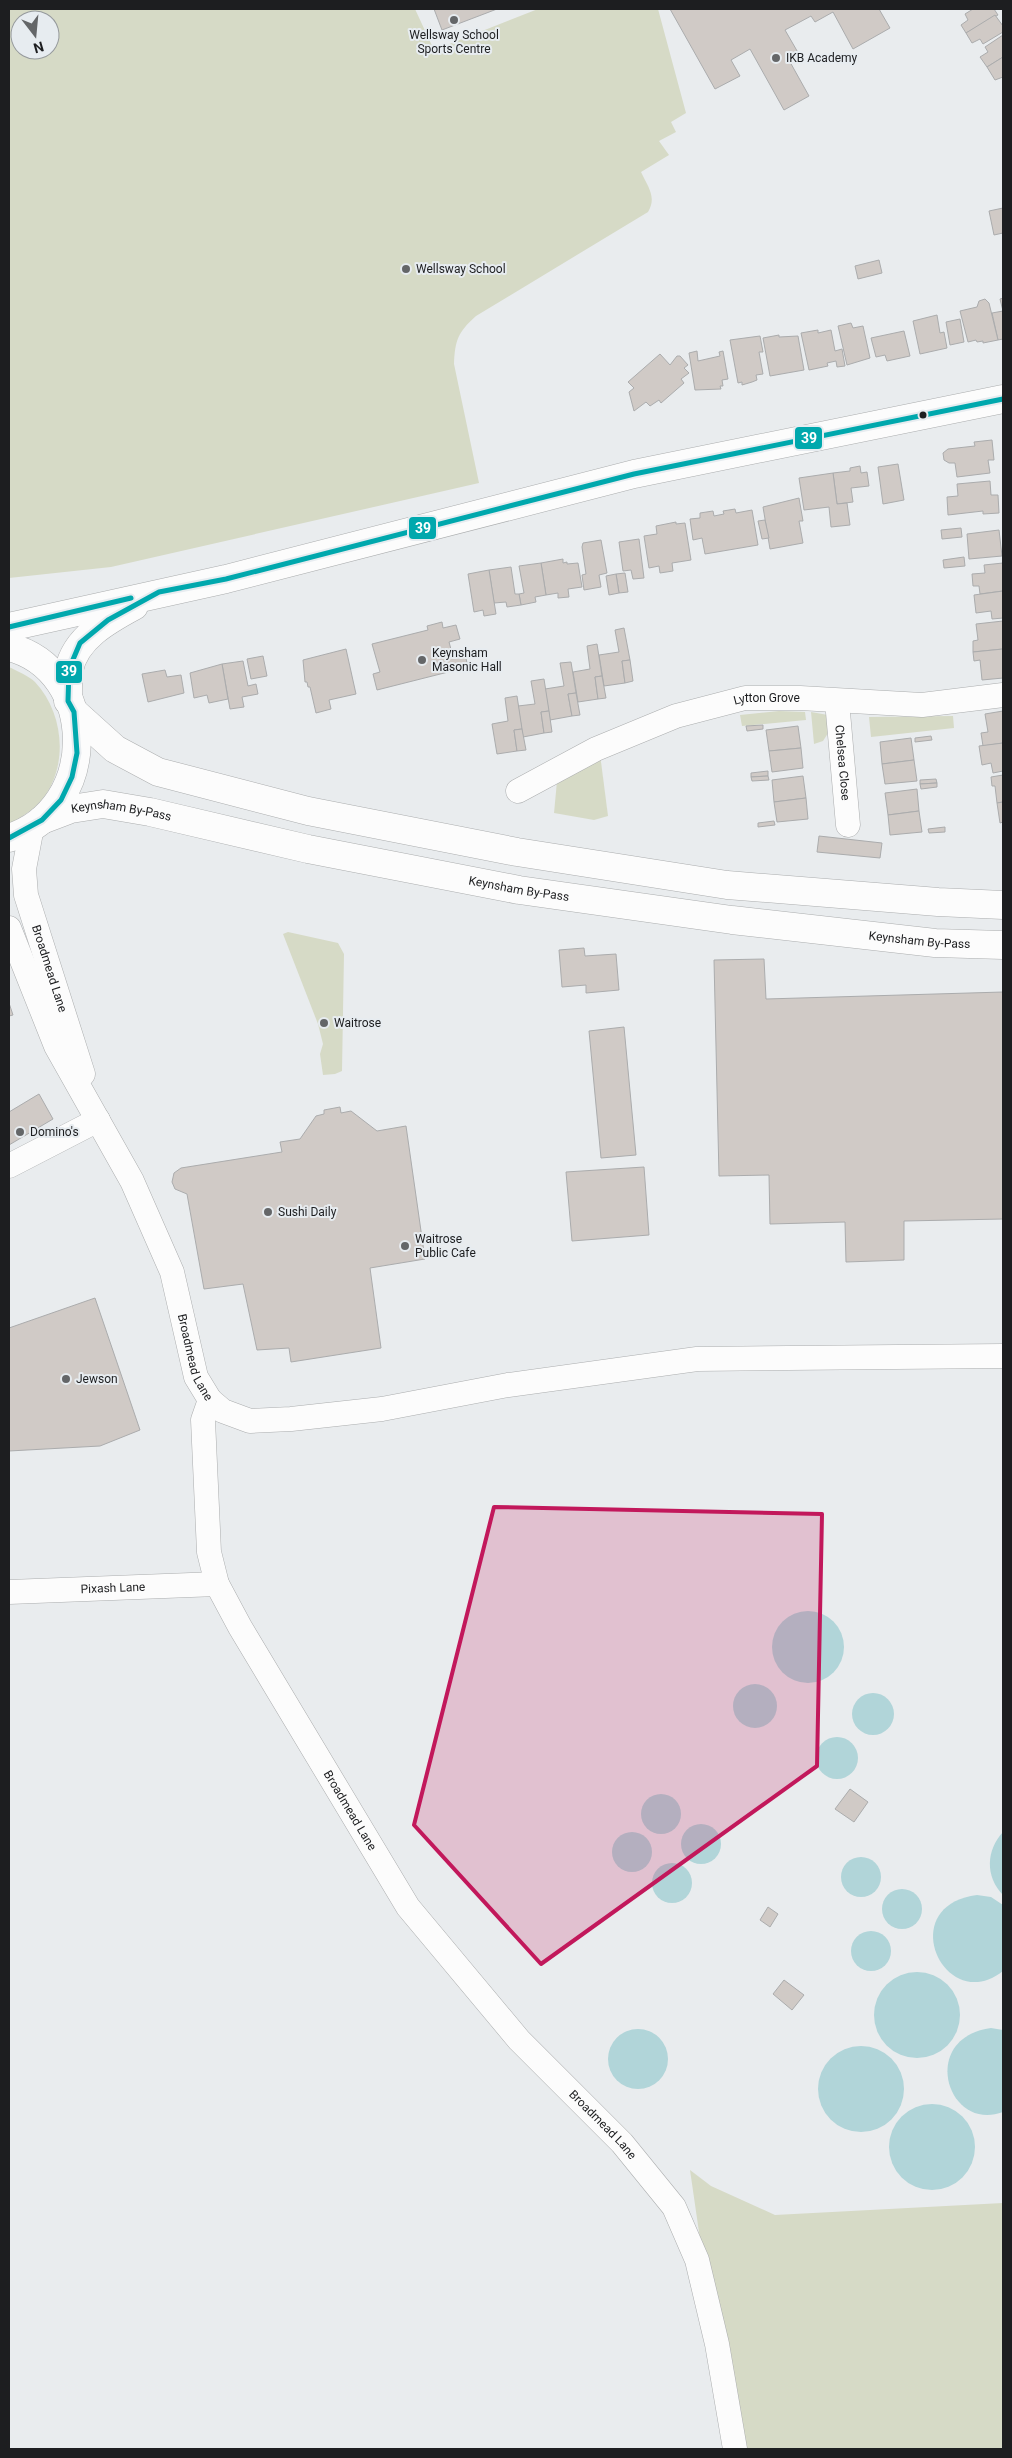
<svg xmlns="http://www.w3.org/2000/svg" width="1012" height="2458" font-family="Roboto,sans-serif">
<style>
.green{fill:#d6dac6;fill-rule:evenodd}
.water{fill:#b1d5d9}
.building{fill:#d0cac6;stroke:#abacad}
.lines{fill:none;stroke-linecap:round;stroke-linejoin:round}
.street-casing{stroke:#abadae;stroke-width:25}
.secondary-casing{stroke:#abadae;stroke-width:29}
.highway-casing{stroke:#abadae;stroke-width:29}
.street{stroke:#fcfcfc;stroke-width:24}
.secondary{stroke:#fcfcfc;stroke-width:28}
.highway{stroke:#fcfcfc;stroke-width:28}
.bus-1-casing{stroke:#e7ecf0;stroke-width:9}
.bus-1{stroke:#00a8ad;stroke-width:5}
.marked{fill:#c2185b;fill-opacity:0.2;stroke:#c2185b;stroke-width:4;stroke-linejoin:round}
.poi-dot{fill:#646668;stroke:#e7ecf0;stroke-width:2}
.bus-dot{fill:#1d1e20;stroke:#e7ecf0;stroke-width:2}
.labels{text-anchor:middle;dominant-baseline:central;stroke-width:4;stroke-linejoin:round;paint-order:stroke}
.poi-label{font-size:12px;fill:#1d1e20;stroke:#e7ecf0;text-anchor:start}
.street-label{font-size:12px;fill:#1d1e20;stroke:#e7ecf0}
.line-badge{stroke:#e7ecf0;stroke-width:2}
.badge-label{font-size:14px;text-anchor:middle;font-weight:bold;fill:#fff}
</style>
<rect width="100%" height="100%" fill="#e9ecee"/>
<!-- green -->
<g class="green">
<path d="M9,9H415L434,50L538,9H658L686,113L671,122L676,132L659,141L669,155L641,172C648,187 657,197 648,212L476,316C458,332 455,340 454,364L479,483L111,567L9,578ZM20,20H50V50H20Z"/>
<path d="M9,667C17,671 29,676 35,682C65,714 69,769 40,802C32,811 19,818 9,825Z"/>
<path d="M779,711L805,712L806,720L742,726L740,715Z"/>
<path d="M811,712L828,715L830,730L823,741L814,744Z"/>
<path d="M953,716L954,728L871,737L869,717Z"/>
<path d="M600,754L608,816L594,820L554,813L557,781Z"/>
<path d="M288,932L338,943L344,954L342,1071L335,1074L323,1075L320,1054L323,1044L318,1024L283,934Z"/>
<path d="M690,2170L711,2186L775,2215L1003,2203V2449H741L700,2239Z"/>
</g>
<!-- water -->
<g class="water">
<circle cx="808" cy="1647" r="36"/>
<circle cx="755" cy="1706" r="22"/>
<circle cx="873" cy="1714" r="21"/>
<circle cx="837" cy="1758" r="21"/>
<circle cx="661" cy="1814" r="20"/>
<circle cx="701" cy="1844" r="20"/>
<circle cx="632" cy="1852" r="20"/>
<path d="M1003,1832V1895C985,1877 986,1850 1003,1832Z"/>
<circle cx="861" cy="1877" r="20"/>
<circle cx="672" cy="1883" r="20"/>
<circle cx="902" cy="1909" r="20"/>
<path d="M977,1895L991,1897L1003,1905V1971C945,2017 893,1906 977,1895Z"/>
<circle cx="871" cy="1951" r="20"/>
<circle cx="917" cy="2015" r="43"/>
<path d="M991,2028L1003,2030V2112C947,2133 918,2038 991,2028Z"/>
<circle cx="638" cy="2059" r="30"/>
<circle cx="861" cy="2089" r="43"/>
<circle cx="932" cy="2147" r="43"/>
</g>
<!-- building -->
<g class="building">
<path d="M434,9H497L442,30Z"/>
<path d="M670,9H879L890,28L853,49L833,12L815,22L811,16L785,30L800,56L790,62L809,96L784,110L750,49L731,60L740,76L715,89Z"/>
<path d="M973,9H994L998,15L966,33L961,25L968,20L965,14Z"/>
<path d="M995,15L1003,26V32L983,44L980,39L972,43L966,33Z"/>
<path d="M1003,35V57L987,67L980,57L988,52L985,47Z"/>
<path d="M1003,57V77L995,80L987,67Z"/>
<path d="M1003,208V233L994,235L989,211Z"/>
<path d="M879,260L882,273L858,279L855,266Z"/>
<path d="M1003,298V339L998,340L992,313L1003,311L1000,299Z"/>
<path d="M985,299L989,303L998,340L983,343V341L977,342L976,340L968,342L960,311L977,307L979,301Z"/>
<path d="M937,315L940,333L944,332L947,348L920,354L913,321Z"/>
<path d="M960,319L964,342L950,345L946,322Z"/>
<path d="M851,323L853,328L863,326L870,358L847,365L838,326Z"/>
<path d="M818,330V333L831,330L835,351L842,349L845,366L837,367L836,361L827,363L828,366L809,370L801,333Z"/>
<path d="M904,331L910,356L887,361L885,355L876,357L871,338Z"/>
<path d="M779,335V337L798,336L804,370L770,376L763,338Z"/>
<path d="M760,336L763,352H759L763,374L756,375L757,380L752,382L742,385V382L738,383L730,340Z"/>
<path d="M697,351L698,361L720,356L719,352L723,351L728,379L722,380L723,386H720L721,389L695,390L689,353Z"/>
<path d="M660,354L670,365L677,356H680L688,365L684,368L689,373L681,379L684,383L661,403L659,400L650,406L646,402L634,411L629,392L634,388L628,382Z"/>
<path d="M992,440L994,460H988L990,473L957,477L955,463H949L944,460L943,453L948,449L975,446L974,442Z"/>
<path d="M898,464L904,500L883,504L878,467Z"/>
<path d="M860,466L861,473L867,472L869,486L851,488L853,502L837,504L833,473L850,471V468Z"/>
<path d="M833,473L837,504L847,503L850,525L831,527L829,507L804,510L799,478Z"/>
<path d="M990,481L991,495H998L999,513L983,514V511L948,515L947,497L958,496L957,484Z"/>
<path d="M799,498L803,521H799L803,543L770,549L763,507Z"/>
<path d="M735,509L736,513L752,510L758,545L705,554L702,538L693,540L690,519L700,518V513L713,511L714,516L724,514L723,511Z"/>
<path d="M765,520L769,538L762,539L758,521Z"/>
<path d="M676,522V524L685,523L691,560L672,563L673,571L660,573L659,566L649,568L644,536L657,534L656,526Z"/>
<path d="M961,528L962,537L942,539L941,530Z"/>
<path d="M999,530L1002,556L969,559L967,534Z"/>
<path d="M639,539L644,578L633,579L631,570L623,571L619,542Z"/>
<path d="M601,540L607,573L599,575L601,587L584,590L582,575L586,574L582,547L583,543Z"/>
<path d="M964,557L965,566L944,568L943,560Z"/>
<path d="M563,559V563L567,562V564L578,563L582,587L568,589L569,597L558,598V593L546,595L541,563Z"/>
<path d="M541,563L546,595L535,597L536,602L521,605L519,594L524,593L519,566Z"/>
<path d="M1003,563V591L980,594L979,586H973L972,574L985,573L984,565Z"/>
<path d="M511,567L515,594H519L521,605L507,607L506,602L494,603L489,570Z"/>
<path d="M489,570L496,614L484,616L483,610L474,612L468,574Z"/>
<path d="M625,573L628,592L619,593L616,574Z"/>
<path d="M616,574L619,593L609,595L606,576Z"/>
<path d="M1003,591V618L992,619L991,611L976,613L974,595Z"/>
<path d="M1003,621V649L973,652V641L978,640L976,624Z"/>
<path d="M442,622L443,628L456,625L460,639L449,642L452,653L464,650L468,667L377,690L373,674L380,672L372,644L428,630L427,626Z"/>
<path d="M624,628L630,660L622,661L625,683L604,686L599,655L619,652L615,630Z"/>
<path d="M597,644L602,676L595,677L598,699L578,702L573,672L590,669L587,646Z"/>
<path d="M346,649L356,694L329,700L331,709L316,713L310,687H308L307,682H305L303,660Z"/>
<path d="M1003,649V678L982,680L980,660L974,661L973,652Z"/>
<path d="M263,656L267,676L251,679L247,659Z"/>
<path d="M630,660L633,681L625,683L622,661Z"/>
<path d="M243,661L248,686L256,684L258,694L242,697L244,707L230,709L222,664Z"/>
<path d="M571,662L576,693L568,694L572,716L550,720L545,689L564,686L560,663Z"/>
<path d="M222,664L228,699L209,703L207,695L194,698L190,673Z"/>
<path d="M165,670L167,677L181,675L184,693L148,702L142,674Z"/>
<path d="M602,676L606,698L598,699L595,677Z"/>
<path d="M544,679L549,711L541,712L544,733L523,737L518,706L535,704L531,681Z"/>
<path d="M576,693L580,715L572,716L568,694Z"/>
<path d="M517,696L522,729L514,730L517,751L497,754L492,724L508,721L505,698Z"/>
<path d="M549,711L552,732L544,733L541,712Z"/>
<path d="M1003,711V743L983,746L981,733L988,732L985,714Z"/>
<path d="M763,725V729L747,731L746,726Z"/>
<path d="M798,726L801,748L769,751L766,730Z"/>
<path d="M522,729L526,750L517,751L514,730Z"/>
<path d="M931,736L932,740L915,742V738Z"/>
<path d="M911,738L914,760L882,764L880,742Z"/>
<path d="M1003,743V771L993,773L991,763L982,765L979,746Z"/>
<path d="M801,748L803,768L772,772L769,751Z"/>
<path d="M914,760L917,781L885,784L882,764Z"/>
<path d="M768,771V776L751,777V773Z"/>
<path d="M1003,775V802L997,803L995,786H992L991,777Z"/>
<path d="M768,776L769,780L752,781L751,777Z"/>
<path d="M803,776L806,798L774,802L772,780Z"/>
<path d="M936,779L937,783L920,784V780Z"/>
<path d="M937,783V787L921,789L920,784Z"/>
<path d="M917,789L919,811L888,815L885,793Z"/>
<path d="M806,798L808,819L777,822L774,802Z"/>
<path d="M1003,802V822L1000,823L997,803Z"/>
<path d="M919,811L922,832L890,835L888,815Z"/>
<path d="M774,821L775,825L758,827V823Z"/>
<path d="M945,827V832L929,833L928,829Z"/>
<path d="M819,836L882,843L880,858L817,852Z"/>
<path d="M584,948L585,956L616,954L619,990L586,993V985L562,987L559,950Z"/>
<path d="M764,959L766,999L1003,992V1219L904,1221V1260L846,1262L845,1222L770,1224L769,1175L719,1176L714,960Z"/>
<path d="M9,1003L13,1015L9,1016Z"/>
<path d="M624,1027L636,1155L601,1158L589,1031Z"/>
<path d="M39,1094L53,1119L9,1145V1112Z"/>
<path d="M340,1107L341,1113L351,1111L377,1131L406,1126L425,1259L370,1268L381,1348L291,1362L289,1348L257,1350L243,1284L204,1289L187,1194L175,1189L172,1182L174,1173L181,1168L282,1152L280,1142L300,1139L316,1116L324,1114V1110Z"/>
<path d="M644,1167L649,1235L572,1241L566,1172Z"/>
<path d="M95,1298L140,1430L100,1446L9,1451V1328Z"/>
<path d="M850,1789L868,1802L854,1822L835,1809Z"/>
<path d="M768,1907L778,1914L770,1927L760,1920Z"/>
<path d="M784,1980L804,1995L792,2010L773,1994Z"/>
</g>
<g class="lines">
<!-- street casing -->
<g class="street-casing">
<g id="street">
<path id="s1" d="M837,701L848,825"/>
<path id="s2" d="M518,791L596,749L676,716L745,698H800L922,705L1003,695"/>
<path id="s3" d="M32,827L24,869L26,895L83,1074"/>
<path id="s4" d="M9,928L56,1046L132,1181L172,1272L196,1377L210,1400L203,1420L209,1552L217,1584L240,1627L408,1907L519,2040L622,2143L674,2207L697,2260L717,2344L735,2449"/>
<path d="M9,1166L98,1120"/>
<path d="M210,1400L223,1411L250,1421L291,1419L382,1409L508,1385L697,1359L1003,1356"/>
<path id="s5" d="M9,1592L217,1584"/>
</g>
</g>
<!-- secondary casing -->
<g class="secondary-casing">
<g id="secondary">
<path d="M9,627L226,579L634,474L1003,399"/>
<path d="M68,701C69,691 67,680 69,670C75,638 108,620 134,606"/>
</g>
</g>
<!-- highway casing -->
<g class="highway-casing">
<g id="highway">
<path d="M9,647C99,670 100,809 9,838"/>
<path d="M74,712L115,749L158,772L308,811L517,852L727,885L938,902L1003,905"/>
<path id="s6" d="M42,820L71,809L103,804L150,812L308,849L519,890L732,920L935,943L1003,945"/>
</g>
</g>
<!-- street -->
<use href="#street" class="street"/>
<!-- secondary -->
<use href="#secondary" class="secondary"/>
<!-- highway -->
<use href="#highway" class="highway"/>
<!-- bus-1 casing -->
<g class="bus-1-casing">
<g id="bus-1">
<path d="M9,627L131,598"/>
<path d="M9,838L42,820L61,800L72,777L77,753L74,712L68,701L69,669L80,643L108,620L159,592L226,579L634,474L1003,399"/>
</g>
</g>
<!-- bus-1 -->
<use href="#bus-1" class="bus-1"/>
</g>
<!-- marked area -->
<path class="marked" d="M494,1507L822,1514L817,1766L541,1964L414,1825Z"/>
<!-- markers -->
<g class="poi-dot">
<circle cx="454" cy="20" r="5"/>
<circle cx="776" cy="58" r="5"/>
<circle cx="406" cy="269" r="5"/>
<circle cx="422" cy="660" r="5"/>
<circle cx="324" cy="1023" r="5"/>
<circle cx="20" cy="1132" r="5"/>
<circle cx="268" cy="1212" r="5"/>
<circle cx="405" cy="1246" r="5"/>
<circle cx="66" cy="1379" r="5"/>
</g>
<circle class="bus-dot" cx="923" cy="415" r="4.5"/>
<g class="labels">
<!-- poi labels -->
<g class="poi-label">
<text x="454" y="35" text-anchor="middle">Wellsway School<tspan x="454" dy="14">Sports Centre</tspan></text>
<text x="786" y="58">IKB Academy</text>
<text x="416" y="269">Wellsway School</text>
<text x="432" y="653">Keynsham<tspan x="432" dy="14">Masonic Hall</tspan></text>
<text x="334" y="1023">Waitrose</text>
<text x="30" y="1132">Domino's</text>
<text x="278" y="1212">Sushi Daily</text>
<text x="415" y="1239">Waitrose<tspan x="415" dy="14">Public Cafe</tspan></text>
<text x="76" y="1379">Jewson</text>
</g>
<!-- street labels -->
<g class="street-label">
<text stroke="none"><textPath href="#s2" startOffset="268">Lytton Grove</textPath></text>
<text stroke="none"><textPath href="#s1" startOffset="62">Chelsea Close</textPath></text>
<text stroke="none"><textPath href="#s6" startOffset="82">Keynsham By-Pass</textPath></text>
<text stroke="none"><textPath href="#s6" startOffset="488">Keynsham By-Pass</textPath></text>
<text stroke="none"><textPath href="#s6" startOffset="892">Keynsham By-Pass</textPath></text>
<text stroke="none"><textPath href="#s3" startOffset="146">Broadmead Lane</textPath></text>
<text stroke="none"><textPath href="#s4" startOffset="470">Broadmead Lane</textPath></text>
<text stroke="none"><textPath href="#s5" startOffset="104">Pixash Lane</textPath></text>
<text stroke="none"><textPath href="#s4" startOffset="965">Broadmead Lane</textPath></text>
<text stroke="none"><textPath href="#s4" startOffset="1370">Broadmead Lane</textPath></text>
</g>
</g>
<g class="line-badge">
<rect x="794" y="426" width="29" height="24" rx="5" fill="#00a8ad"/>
<rect x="408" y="516" width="29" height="24" rx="5" fill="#00a8ad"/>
<rect x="55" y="660" width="28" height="24" rx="5" fill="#00a8ad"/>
</g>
<g class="badge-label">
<text x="809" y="443">39</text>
<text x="423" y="533">39</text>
<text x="69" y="676">39</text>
</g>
<!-- border -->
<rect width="1012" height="2458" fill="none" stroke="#1d1e20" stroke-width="20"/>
<!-- north arrow -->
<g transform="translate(35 35) rotate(164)"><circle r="24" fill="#e7ecf0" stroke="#969a9d"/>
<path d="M0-4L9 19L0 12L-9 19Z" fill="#646668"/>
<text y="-8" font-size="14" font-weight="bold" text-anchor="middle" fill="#1d1e20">N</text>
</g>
</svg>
